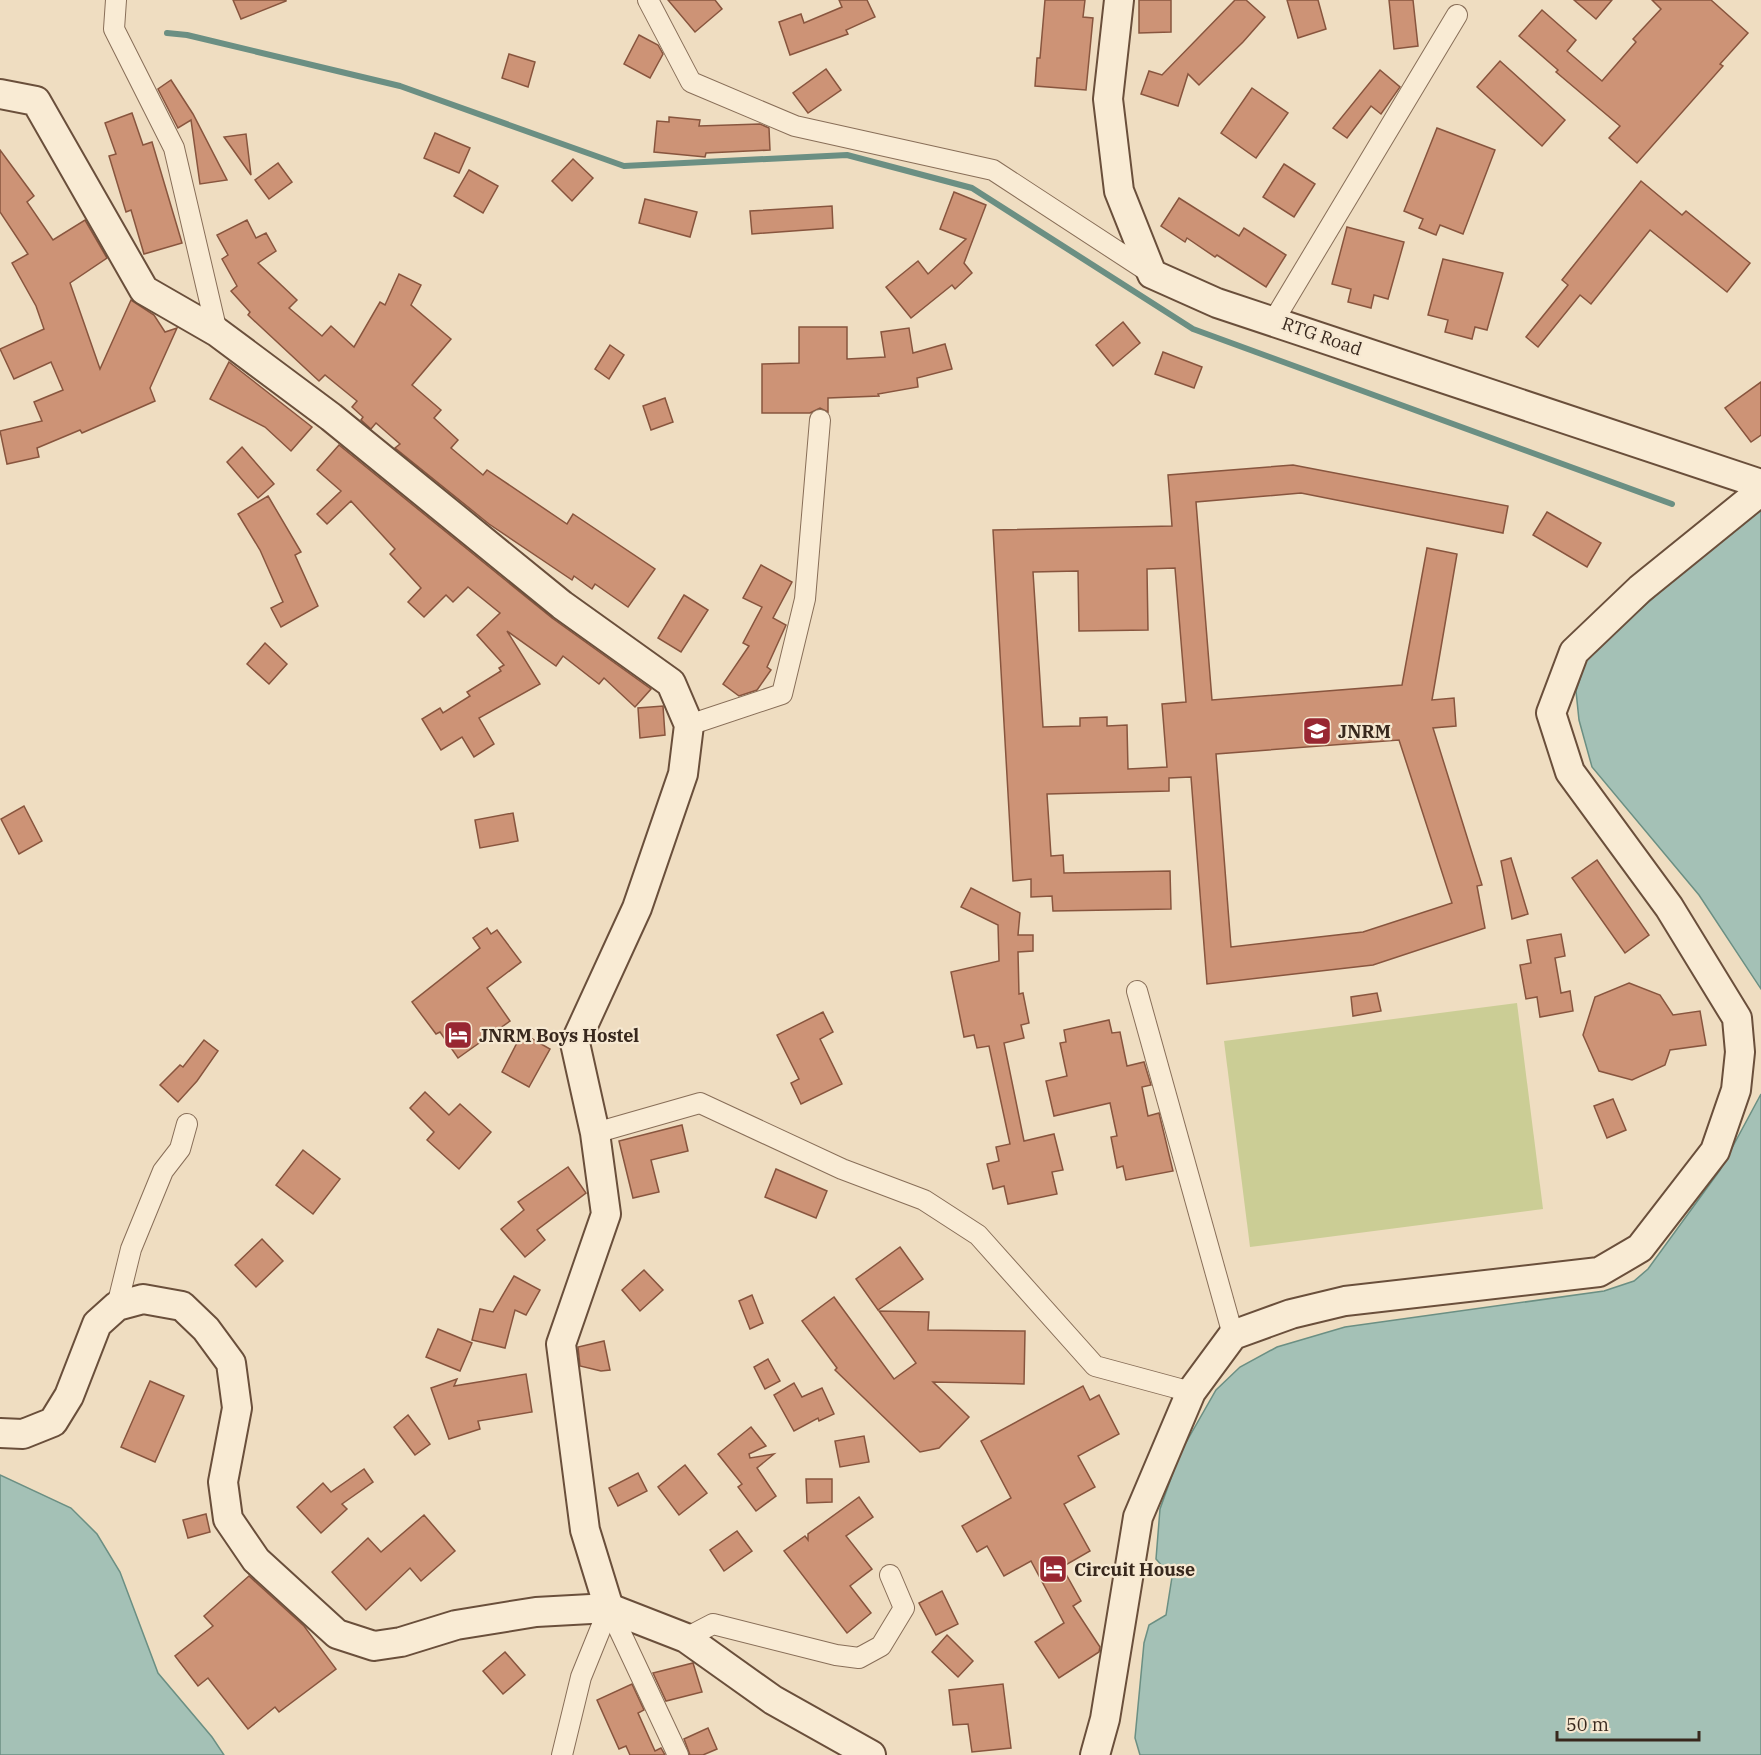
<svg xmlns="http://www.w3.org/2000/svg" width="1761" height="1755" font-family="'IBM Plex Serif',serif">
<style>
.green{fill:#cbcd95}
.water{fill:#a4c1b6;stroke:#6b8f83;stroke-width:1.5}
.lines{fill:none;stroke-linecap:round;stroke-linejoin:round}
.stream{stroke:#6b8f83;stroke-width:6}
.building{fill:#cd9376;stroke:#88553e;stroke-width:1.5;fill-rule:evenodd}
.street-casing{stroke:#886e58;stroke-width:22}
.secondary-casing{stroke:#6a4f3b;stroke-width:32}
.street{stroke:#f9ebd4;stroke-width:20}
.secondary{stroke:#f9ebd4;stroke-width:28}
.labels{text-anchor:middle;dominant-baseline:central;stroke-width:4.5;stroke-linejoin:round;paint-order:stroke}
.street-label{font-size:18px;fill:#38281d;stroke:#f6e8d1}
.poi-label{font-size:18px;font-weight:bold;fill:#38281d;stroke:#f6e8d1;text-anchor:start}
</style>
<rect width="100%" height="100%" fill="#efddc1"/>
<!-- green -->
<path class="green" d="M1517,1003L1543,1209L1250,1247L1224,1041Z"/>
<!-- water -->
<g class="water">
<path d="M1761,507V989L1699,895L1592,767L1579,720L1576,691L1586,660L1605,641L1700,556Z"/>
<path d="M1761,1094V1755H1140L1135,1738L1144,1643L1149,1625L1166,1615L1172,1577L1156,1559L1160,1509L1180,1453L1216,1390L1240,1367L1277,1347L1345,1327L1604,1291L1634,1281L1648,1269L1720,1170Z"/>
<path d="M0,1475L71,1508L97,1534L120,1572L158,1673L212,1737L224,1755H0Z"/>
</g>
<g class="lines">
<!-- stream -->
<path class="stream" d="M167,33L187,35L400,86L624,166L847,155L972,188L1193,329L1672,504"/>
</g>
<!-- building -->
<g class="building">
<path d="M233,0H286V1L241,19Z"/>
<path d="M668,0H715L722,9L695,32Z"/>
<path d="M839,0H867L875,17L846,30L848,34L790,55L779,22L801,14L804,23L842,7Z"/>
<path d="M1045,0H1085L1083,17L1093,18L1086,90L1035,86L1037,58H1040Z"/>
<path d="M1139,0H1171V32L1139,33Z"/>
<path d="M1235,0H1246L1265,17L1243,42L1199,85L1188,74L1178,106L1141,94L1149,71L1162,75Z"/>
<path d="M1287,0H1318L1326,29L1298,38Z"/>
<path d="M1389,0H1413L1418,46L1394,49Z"/>
<path d="M1574,0H1612L1596,19Z"/>
<path d="M1652,0H1711L1748,33L1720,64L1723,66L1637,163L1609,138L1620,126L1556,72L1558,70L1519,36L1542,10L1576,40L1567,51L1602,81L1636,42L1633,39L1661,9Z"/>
<path d="M639,35L658,45L663,54L650,78L624,64Z"/>
<path d="M509,54L535,62L528,87L502,78Z"/>
<path d="M1500,61L1565,120L1542,146L1477,87Z"/>
<path d="M826,69L841,90L808,113L793,93Z"/>
<path d="M1380,70L1400,87L1381,114L1371,106L1347,138L1333,128Z"/>
<path d="M171,80L193,114L227,180L200,184L191,120L178,128L158,89Z"/>
<path d="M1252,88L1288,113L1256,158L1221,133Z"/>
<path d="M132,113L143,145L152,142L182,243L144,254L131,210L126,212L109,156L116,154L105,123Z"/>
<path d="M669,117L700,120L699,126L760,124L769,128L770,150L706,153L705,157L654,152L657,121L669,122Z"/>
<path d="M1437,128L1495,150L1463,234L1440,225L1436,235L1419,228L1423,219L1404,211Z"/>
<path d="M435,133L470,148L459,173L424,158Z"/>
<path d="M246,134L251,175L224,137Z"/>
<path d="M0,150L34,196L27,202L53,240L85,220L107,258L70,283L100,369L131,300L154,315L165,332L177,328L150,388L155,401L82,433L80,430L37,448L39,457L7,464L0,431L42,421L34,402L63,390L51,362L14,379L0,349L44,329L36,306L12,263L28,254L0,212Z"/>
<path d="M573,159L593,178L572,201L552,181Z"/>
<path d="M278,163L292,182L269,199L255,180Z"/>
<path d="M1284,164L1315,184L1294,217L1263,197Z"/>
<path d="M469,170L498,186L483,213L454,196Z"/>
<path d="M1641,181L1682,215L1686,211L1750,263L1727,292L1650,230L1591,304L1580,295L1538,347L1526,337L1568,285L1562,280Z"/>
<path d="M954,192L986,205L964,263L972,273L955,289L952,285L911,318L886,287L918,261L928,274L966,239L940,229Z"/>
<path d="M1179,198L1239,236L1244,228L1286,255L1266,287L1217,255L1215,257L1187,238L1185,242L1161,226Z"/>
<path d="M645,199L697,212L690,237L639,223Z"/>
<path d="M832,206L833,228L752,234L750,211Z"/>
<path d="M247,220L256,238L266,233L276,251L258,263L297,300L289,308L322,336L331,326L354,347L380,302L385,305L399,274L421,285L411,305L451,339L412,385L441,410L434,418L458,440L451,448L483,475L487,470L567,524L573,514L655,569L628,607L595,584L592,589L574,576L572,580L489,524L395,448L400,444L376,423L371,429L361,420L363,417L352,407L357,401L325,375L319,381L248,315L250,312L231,291L237,286L222,259L228,255L217,235Z"/>
<path d="M1347,227L1404,242L1388,299L1374,295L1371,308L1348,302L1351,289L1332,284Z"/>
<path d="M1443,259L1503,273L1487,330L1475,327L1472,339L1445,332L1448,320L1428,315Z"/>
<path d="M1123,322L1140,343L1113,366L1096,345Z"/>
<path d="M799,327H847V359L885,357L881,332L909,328L913,353L945,344L952,369L917,378L918,387L878,394L879,396L828,398V412L820,408L810,413H762V364L799,363Z"/>
<path d="M610,345L624,355L609,379L595,369Z"/>
<path d="M1163,352L1202,367L1194,388L1155,374Z"/>
<path d="M229,362L312,427L291,451L265,427L210,399Z"/>
<path d="M1761,382V435L1751,442L1725,408Z"/>
<path d="M665,398L673,422L651,430L643,406Z"/>
<path d="M339,445L552,618L651,689L635,707L604,678L599,684L563,656L556,666L507,631L540,684L479,718L494,744L474,757L462,737L441,750L422,719L440,708L443,713L470,696L467,692L501,671L499,668L504,665L477,635L500,613L468,587L453,602L446,595L424,617L408,602L421,588L390,554L395,549L351,501L327,524L317,514L341,491L317,470Z"/>
<path d="M242,447L274,484L258,498L227,462Z"/>
<path d="M1293,465L1508,506L1503,533L1301,493L1196,502L1212,700L1402,685L1427,548L1457,554L1432,700L1454,698L1456,726L1433,728L1482,885L1477,886L1485,928L1373,965L1207,984L1191,777L1169,778V791L1047,794L1051,856L1063,855L1064,873L1170,871L1171,909L1053,911L1052,896L1031,897V879L1013,881L993,530L1172,526L1168,475ZM1175,568L1186,702L1162,704L1167,767L1128,769L1127,725L1107,726V717L1080,718V726L1043,727L1033,572L1078,571L1079,631L1148,630L1147,569ZM1399,740L1452,903L1363,932L1231,947L1216,754Z"/>
<path d="M268,496L301,552L295,555L318,606L281,627L271,608L283,602L260,550L238,514Z"/>
<path d="M1547,512L1601,543L1587,567L1533,535Z"/>
<path d="M761,565L792,582L773,618L786,625L767,667L771,670L757,690L739,696L723,684L749,646L743,643L762,607L743,598Z"/>
<path d="M684,595L708,610L681,652L658,638Z"/>
<path d="M265,643L287,664L269,684L247,664Z"/>
<path d="M663,706L665,735L640,738L638,708Z"/>
<path d="M24,806L42,841L19,854L1,819Z"/>
<path d="M513,813L518,841L480,848L475,820Z"/>
<path d="M1511,858L1528,914L1512,919L1501,861Z"/>
<path d="M1597,860L1649,935L1625,953L1572,878Z"/>
<path d="M971,888L1020,913L1018,935H1033V951L1018,952L1019,994L1023,993L1029,1023L1021,1025L1024,1038L1004,1043L1024,1141L1054,1134L1063,1170L1052,1172L1057,1194L1008,1204L1004,1186L993,1189L987,1164L999,1161L996,1147L1010,1144L989,1046L977,1048L974,1035L964,1037L951,972L999,961L998,925L961,907Z"/>
<path d="M487,928L491,934L497,930L521,962L487,988L510,1021L458,1058L440,1032L436,1034L412,1002L480,948L473,938Z"/>
<path d="M1561,934L1565,956L1555,958L1561,993L1570,991L1573,1011L1540,1017L1537,997L1526,999L1520,965L1531,963L1527,940Z"/>
<path d="M1629,983L1660,995L1673,1015L1700,1011L1706,1045L1670,1050L1665,1065L1632,1080L1599,1071L1583,1035L1595,997Z"/>
<path d="M1377,993L1381,1011L1353,1016L1351,997Z"/>
<path d="M823,1012L833,1032L820,1039L842,1084L801,1104L791,1083L799,1079L777,1035Z"/>
<path d="M1109,1020L1112,1033L1120,1032L1127,1066L1144,1062L1151,1085L1142,1087L1148,1116L1159,1113L1173,1171L1126,1180L1123,1166L1117,1168L1111,1137L1117,1136L1110,1103L1054,1116L1046,1081L1067,1076L1060,1043L1066,1042L1064,1030Z"/>
<path d="M522,1033L550,1049L529,1087L502,1072Z"/>
<path d="M204,1040L218,1051L197,1081L178,1102L160,1085L180,1065L183,1067Z"/>
<path d="M425,1092L449,1115L460,1104L491,1132L459,1169L427,1140L434,1132L410,1108Z"/>
<path d="M1613,1099L1626,1130L1607,1138L1594,1106Z"/>
<path d="M682,1125L688,1151L651,1160L659,1192L633,1198L619,1141Z"/>
<path d="M303,1150L340,1179L313,1214L276,1185Z"/>
<path d="M568,1167L586,1193L537,1230L545,1240L525,1257L501,1229L524,1210L518,1202Z"/>
<path d="M776,1169L827,1191L816,1218L765,1197Z"/>
<path d="M262,1239L283,1261L256,1287L235,1265Z"/>
<path d="M900,1247L923,1279L878,1310L856,1279Z"/>
<path d="M644,1270L663,1290L640,1311L622,1290Z"/>
<path d="M514,1276L540,1290L526,1315L515,1310L505,1348L472,1340L480,1309L493,1312Z"/>
<path d="M752,1295L763,1323L750,1329L739,1301Z"/>
<path d="M834,1297L894,1379L916,1363L879,1311L929,1312L928,1330L1025,1331L1024,1384L933,1382L969,1417L939,1448L920,1452L835,1370L837,1368L802,1321Z"/>
<path d="M438,1329L472,1343L460,1371L426,1357Z"/>
<path d="M604,1341L610,1370L601,1371L580,1366L578,1347Z"/>
<path d="M768,1359L780,1381L765,1389L754,1367Z"/>
<path d="M526,1374L532,1412L478,1421L480,1429L449,1439L431,1388L457,1379L454,1386Z"/>
<path d="M150,1381L184,1396L155,1462L121,1447Z"/>
<path d="M794,1383L802,1397L822,1388L834,1414L819,1421L818,1418L794,1431L774,1395Z"/>
<path d="M1083,1386L1090,1400L1099,1395L1119,1434L1078,1456L1095,1487L1064,1504L1090,1551L1062,1567L1081,1601L1073,1606L1100,1647L1099,1652L1059,1678L1035,1642L1064,1623L1031,1561L1004,1576L987,1546L977,1552L962,1526L1011,1498L981,1441Z"/>
<path d="M408,1415L430,1444L415,1455L394,1427Z"/>
<path d="M751,1427L766,1446L749,1454L750,1458L774,1454L757,1468L776,1496L756,1511L738,1487L742,1484L718,1454Z"/>
<path d="M864,1436L869,1462L840,1467L835,1441Z"/>
<path d="M685,1465L707,1493L679,1515L658,1487Z"/>
<path d="M364,1469L373,1482L342,1504L347,1509L321,1533L297,1507L323,1483L331,1492Z"/>
<path d="M638,1473L647,1491L618,1506L609,1488Z"/>
<path d="M806,1479H832V1502L807,1503Z"/>
<path d="M859,1497L873,1517L846,1536L872,1569L850,1586L871,1613L847,1633L784,1551L805,1536L808,1540V1534Z"/>
<path d="M206,1514L210,1532L188,1538L183,1520Z"/>
<path d="M424,1515L455,1551L421,1581L410,1568L366,1610L332,1572L368,1538L381,1552Z"/>
<path d="M737,1531L752,1551L724,1571L710,1550Z"/>
<path d="M249,1576L304,1626L336,1669L279,1712L275,1707L248,1729L208,1678L198,1686L175,1656L213,1626L204,1616Z"/>
<path d="M942,1591L958,1624L936,1635L919,1603Z"/>
<path d="M947,1635L973,1661L958,1677L932,1652Z"/>
<path d="M505,1652L525,1675L503,1694L483,1671Z"/>
<path d="M693,1663L702,1692L666,1701L653,1673Z"/>
<path d="M632,1684L644,1710L638,1713L655,1751L661,1748L665,1755H630L626,1746L619,1749L597,1700Z"/>
<path d="M1003,1684L1011,1748L972,1752L968,1724L953,1725L949,1690Z"/>
<path d="M708,1728L717,1749L703,1755H690L684,1739Z"/>
</g>
<g class="lines">
<!-- street casing -->
<g class="street-casing">
<g id="street">
<path d="M116,0L114,29L174,148L217,332"/>
<path d="M648,0L691,82L795,126L993,170L1152,274"/>
<path d="M1274,320L1457,15"/>
<path d="M689,725L782,694L805,599L820,420"/>
<path d="M1137,991L1233,1335"/>
<path d="M595,1133L700,1103L842,1169L924,1200L978,1235L1095,1366L1191,1392"/>
<path d="M117,1306L131,1249L163,1171L180,1149L187,1124"/>
<path d="M609,1608L678,1755"/>
<path d="M686,1638L713,1624L836,1655L859,1658L881,1646L904,1608L890,1575"/>
<path d="M562,1755L581,1677L609,1608"/>
</g>
</g>
<!-- secondary casing -->
<g class="secondary-casing">
<g id="secondary">
<path d="M1119,0L1108,99L1119,191L1152,274L1217,303L1761,484"/>
<path d="M0,94L36,101L144,290L217,332L331,417L562,605L671,683L689,725L683,774L637,908L575,1043L595,1133L606,1214L561,1344L585,1530L609,1608"/>
<path d="M0,1433L23,1434L53,1422L69,1396L97,1324L117,1306L143,1299L182,1306L206,1329L231,1363L237,1408L223,1482L228,1519L256,1560L337,1634L374,1646L401,1642L456,1625L536,1612L609,1608L686,1638L773,1700L871,1755"/>
<path d="M1095,1755L1105,1719L1138,1517L1191,1392L1233,1335L1291,1314L1345,1301L1599,1272L1640,1248L1715,1151L1736,1090L1740,1052L1737,1018L1669,907L1570,772L1551,713L1574,652L1640,589L1761,491"/>
</g>
</g>
<!-- street -->
<use href="#street" class="street"/>
<!-- secondary -->
<use href="#secondary" class="secondary"/>
</g>
<!-- icons -->
<defs>
<g id="university-square" transform="scale(1.5)"><rect x="-9" y="-9" width="18" height="18" rx="4" fill="#982732" stroke="#f6e8d1"/><path d="M0-5L7-2L0 1L-7-2ZM-4 1L0 2.5L4 1V4Q0 6-4 4Z" fill="#fff"/></g>
<g id="hotel-square" transform="scale(1.5)"><rect x="-9" y="-9" width="18" height="18" rx="4" fill="#982732" stroke="#f6e8d1"/><path d="M-6-4.5h1.5V1H6V5H4.5V3h-9V5H-6ZM-4 0a1.8 1.8 0 1 1 3.6 0ZM.5 0V-2.5h3Q6-2.5 6 0Z" fill="#fff"/></g>
</defs>
<g fill-rule="evenodd">
<use href="#university-square" x="1317" y="731"/>
<use href="#hotel-square" x="458" y="1035"/>
<use href="#hotel-square" x="1053" y="1569"/>
</g>
<g class="labels">
<!-- street labels -->
<g class="street-label">
<text transform="translate(1322 336) rotate(19)">RTG Road</text>
</g>
<!-- poi labels -->
<g class="poi-label">
<text x="1338" y="731">JNRM</text>
<text x="479" y="1035">JNRM Boys Hostel</text>
<text x="1074" y="1569">Circuit House</text>
</g>
</g>
<!-- scale -->
<path d="M1557 1731v9h142v-9" fill="none" stroke="#38281d" stroke-width="3"/>
<text x="1566" y="1731" font-size="18" fill="#38281d" stroke="#f6e8d1" stroke-width="4.5" paint-order="stroke">50 m</text>
</svg>
